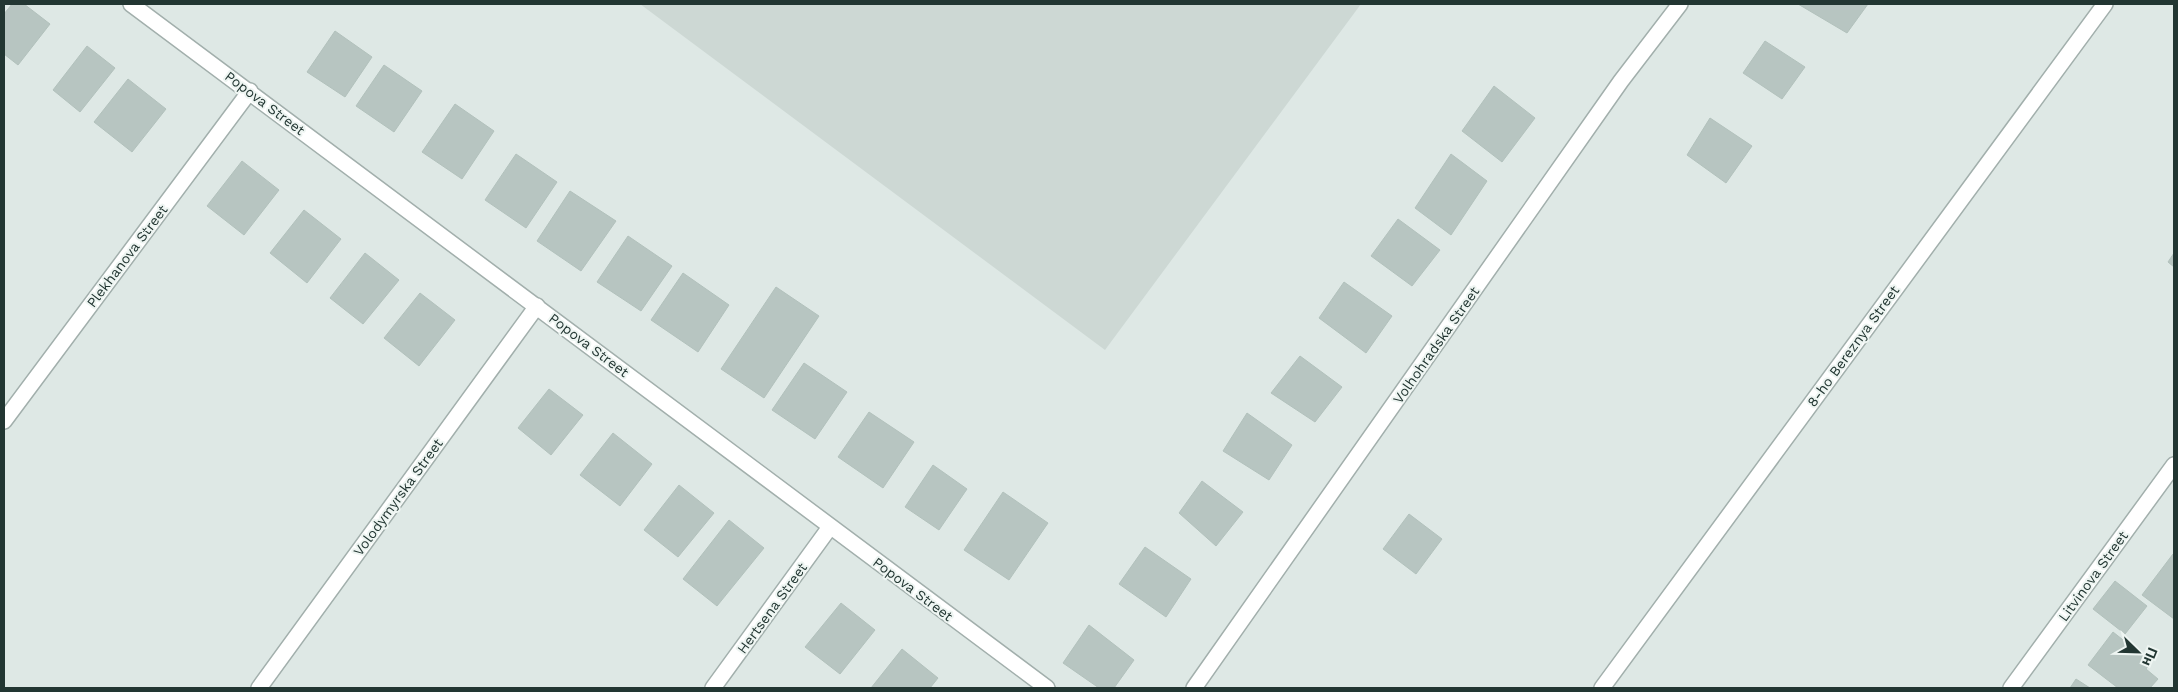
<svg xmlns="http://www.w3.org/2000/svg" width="2178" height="692" font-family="'Work Sans',sans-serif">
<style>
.built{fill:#cdd8d4}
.building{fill:#b7c5c1;stroke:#b2c1bc}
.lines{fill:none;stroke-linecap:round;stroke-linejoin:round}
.minor-casing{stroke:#a2afac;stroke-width:18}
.minor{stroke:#fff;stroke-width:15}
.labels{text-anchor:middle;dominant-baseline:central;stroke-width:4;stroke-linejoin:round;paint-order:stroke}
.street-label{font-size:14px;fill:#223632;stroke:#eef5f2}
</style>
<rect width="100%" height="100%" fill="#dee8e5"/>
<!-- built -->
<path class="built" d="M640,4H1361L1105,350Z"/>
<!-- building -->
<g class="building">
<path d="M12,4H24L50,24L18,65L4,54V14Z"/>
<path d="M1798,4H1868L1847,33Z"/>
<path d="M335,31L372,57L345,97L307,72Z"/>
<path d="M1765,41L1805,67L1782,99L1743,73Z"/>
<path d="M87,46L115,68L80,112L53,90Z"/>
<path d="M384,65L422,91L394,132L356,106Z"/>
<path d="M128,79L166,109L132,152L94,122Z"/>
<path d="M1494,86L1535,118L1502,162L1462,131Z"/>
<path d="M455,104L494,131L462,179L422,152Z"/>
<path d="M1710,118L1752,146L1726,183L1687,155Z"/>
<path d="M516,154L557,182L526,228L485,200Z"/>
<path d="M1451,154L1487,181L1451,235L1415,208Z"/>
<path d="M242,161L279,190L244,235L207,206Z"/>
<path d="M570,191L616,221L581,271L537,241Z"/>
<path d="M304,210L341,239L307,283L270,253Z"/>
<path d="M1398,219L1440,250L1412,286L1371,256Z"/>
<path d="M628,236L672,266L641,311L597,282Z"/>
<path d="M365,253L399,280L363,324L330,298Z"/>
<path d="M2174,253V267L2168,262Z"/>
<path d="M683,273L729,305L698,352L651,320Z"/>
<path d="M1344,282L1392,316L1366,353L1319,318Z"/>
<path d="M776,287L819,316L764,398L721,369Z"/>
<path d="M420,293L455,320L419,366L384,338Z"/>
<path d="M1300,356L1342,387L1315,422L1271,393Z"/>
<path d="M804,363L847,392L815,439L772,410Z"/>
<path d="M549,389L583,415L551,455L518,428Z"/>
<path d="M869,412L914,442L883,488L838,457Z"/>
<path d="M1247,413L1292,445L1269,480L1223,451Z"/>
<path d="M613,433L652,464L620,506L580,475Z"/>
<path d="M933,465L967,489L939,530L905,507Z"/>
<path d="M1202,481L1243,512L1216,546L1179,513Z"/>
<path d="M679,485L714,513L678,557L644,530Z"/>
<path d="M1003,492L1048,523L1009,580L964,550Z"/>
<path d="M1409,514L1442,539L1416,574L1383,549Z"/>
<path d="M729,520L764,548L717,606L683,579Z"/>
<path d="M1145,547L1191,579L1166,617L1119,584Z"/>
<path d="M2173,554L2174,555V619L2142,595Z"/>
<path d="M2115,581L2147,606L2125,634L2093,609Z"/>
<path d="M841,603L875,630L840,674L805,647Z"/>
<path d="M1089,625L1134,660L1114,688H1099L1063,663Z"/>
<path d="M2113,632L2151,662L2146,669L2158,679L2150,688H2118L2088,665Z"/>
<path d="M902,649L938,678L930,688H871Z"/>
<path d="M2076,679L2090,688H2070Z"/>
</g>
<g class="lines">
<!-- minor casing -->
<g class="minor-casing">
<g id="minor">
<path d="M131,4L1047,688"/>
<path d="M4,421L250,91"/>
<path d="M259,688L537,306"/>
<path d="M713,688L830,527"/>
<path d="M1194,688L1621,81L1680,4"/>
<path d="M1602,688L2105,4"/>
<path d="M2011,688L2174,465"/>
</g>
</g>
<!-- minor -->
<use href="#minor" class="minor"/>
</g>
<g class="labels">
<!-- street labels -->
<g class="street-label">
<text transform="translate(265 103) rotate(37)">Popova Street</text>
<text transform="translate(127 256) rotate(-53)">Plekhanova Street</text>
<text transform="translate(589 345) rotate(37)">Popova Street</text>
<text transform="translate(1436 345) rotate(-55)">Volhohradska Street</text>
<text transform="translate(1853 346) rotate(-54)">8-ho Bereznya Street</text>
<text transform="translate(398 497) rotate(-54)">Volodymyrska Street</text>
<text transform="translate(2093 576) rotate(-54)">Litvinova Street</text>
<text transform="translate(913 589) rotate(37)">Popova Street</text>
<text transform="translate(772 608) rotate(-54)">Hertsena Street</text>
</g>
</g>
<!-- border -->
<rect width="2178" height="692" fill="none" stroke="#223632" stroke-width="10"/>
<!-- north arrow -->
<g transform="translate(2138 652) rotate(113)" stroke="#eef5f2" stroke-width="4" paint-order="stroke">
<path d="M0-4L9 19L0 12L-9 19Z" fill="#223632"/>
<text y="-8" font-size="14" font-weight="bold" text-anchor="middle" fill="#223632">Пн</text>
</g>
</svg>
